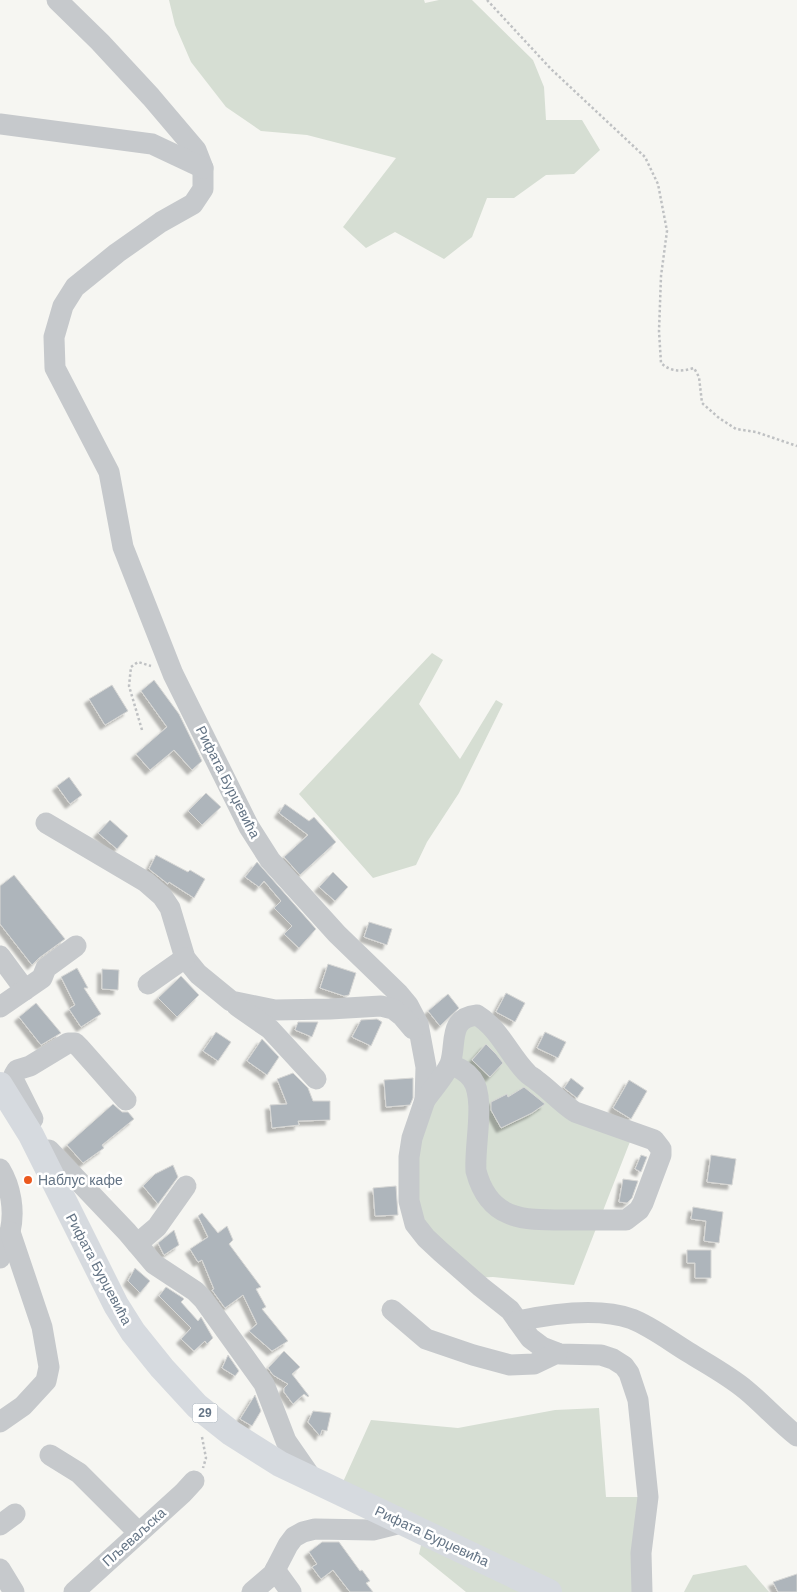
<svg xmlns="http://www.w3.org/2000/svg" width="797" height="1592" font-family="Arial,sans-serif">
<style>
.green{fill:#d6ded3}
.building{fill:#aeb5bb;stroke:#d7d7d5;filter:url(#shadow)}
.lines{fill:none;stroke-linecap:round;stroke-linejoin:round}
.path{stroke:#bfc1c3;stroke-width:2.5;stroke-dasharray:2.5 2.5;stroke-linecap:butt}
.minor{stroke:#c6c9cc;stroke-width:21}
.major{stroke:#d6dadf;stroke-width:26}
.poi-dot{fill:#eb591e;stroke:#fff;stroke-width:2}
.labels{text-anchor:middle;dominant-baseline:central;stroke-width:5;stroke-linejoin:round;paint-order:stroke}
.shield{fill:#fff;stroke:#929eaa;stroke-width:1}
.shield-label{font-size:12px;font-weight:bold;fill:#647485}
.street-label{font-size:14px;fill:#647485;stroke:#fff}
.poi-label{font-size:14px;fill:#647485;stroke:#fff;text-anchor:start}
</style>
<defs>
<filter id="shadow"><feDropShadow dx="-4.5" dy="4.5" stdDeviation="1" flood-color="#0004"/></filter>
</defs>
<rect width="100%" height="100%" fill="#f6f6f2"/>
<!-- green -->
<g class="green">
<path d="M169,0H424L425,3L439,0H472L533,60L544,87L546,120H582L600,150L574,174L546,175L514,198H487L472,237L444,259L395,232L366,248L343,227L396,158L307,135L261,131L226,107L191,62L175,25Z"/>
<path d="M432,653L443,660L419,704L460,759L496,700L503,704L459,793L427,842L416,865L373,878L299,794Z"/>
<path d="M470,1015L528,1074L633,1134L574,1285L493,1277L471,1278L412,1215L409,1157Z"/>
<path d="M599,1408L606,1497H648L642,1592H466L419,1554L424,1532L338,1493L371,1420L458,1428L555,1410Z"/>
<path d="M746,1565L769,1592H684L693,1575Z"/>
</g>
<!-- building -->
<g class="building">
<path d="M154,680L179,714L202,761L192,770L174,750L150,770L136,754L167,727L141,691Z"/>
<path d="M112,685L128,711L105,725L89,699Z"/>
<path d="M69,777L82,795L70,804L57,786Z"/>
<path d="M206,793L221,807L202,825L188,811Z"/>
<path d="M285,804L309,821L314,817L336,842L300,875L284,857L308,835L279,813Z"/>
<path d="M110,820L128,836L117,849L98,833Z"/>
<path d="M156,855L188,872L190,870L205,879L194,898L169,882L168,884L149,869Z"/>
<path d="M257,862L316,929L299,948L284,934L292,926L274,908L281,901L264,881L259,887L245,877Z"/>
<path d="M333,872L348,887L335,901L319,887Z"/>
<path d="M14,875L65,939L39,958L32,965L0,924V886Z"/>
<path d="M369,922L392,929L387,945L364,937Z"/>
<path d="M328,964L356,973L349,995L344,996L320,988Z"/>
<path d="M77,968L88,988H84L101,1014L81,1027L69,1009L75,1005L61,977Z"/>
<path d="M102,969L119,970L118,990L102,989Z"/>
<path d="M181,976L199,995L177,1017L158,998Z"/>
<path d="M506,993L525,1003L515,1022L496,1012Z"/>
<path d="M448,994L459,1008L440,1026L428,1011Z"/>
<path d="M36,1003L61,1033L41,1045L19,1017Z"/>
<path d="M377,1019L382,1022L371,1046L352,1037L361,1020Z"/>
<path d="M298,1022H318L312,1037L295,1030Z"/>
<path d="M216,1032L231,1042L218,1061L203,1051Z"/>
<path d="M545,1032L566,1042L558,1058L537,1048Z"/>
<path d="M262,1039L279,1057L267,1075L247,1061Z"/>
<path d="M486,1044L496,1054L503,1063L490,1077L472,1060Z"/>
<path d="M293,1073L308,1088L313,1101H330V1120L298,1121L299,1125L272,1128L270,1105L287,1104L277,1079Z"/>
<path d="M413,1078V1098L410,1105L386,1107L384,1080Z"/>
<path d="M571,1078L584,1088L577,1098L564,1088Z"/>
<path d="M629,1080L647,1091L631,1119L613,1108Z"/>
<path d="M524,1087L545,1104L532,1113L501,1128L491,1110V1102L507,1094L508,1097Z"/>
<path d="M113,1104L122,1112H128L134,1119L102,1145L104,1148L83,1163L67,1145Z"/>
<path d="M641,1155L647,1157L641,1172L635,1169Z"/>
<path d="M711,1155L736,1159L732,1185L707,1182Z"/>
<path d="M173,1165L178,1177L158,1204L143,1186L155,1174Z"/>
<path d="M623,1179L638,1181L632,1198L627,1203L619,1202Z"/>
<path d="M396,1186L398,1215L375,1216L373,1188Z"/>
<path d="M693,1207L723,1212L719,1243L704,1241L706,1221L691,1219Z"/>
<path d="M202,1213L218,1233L227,1226L233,1240L229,1244L261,1287L256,1289L266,1307L262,1309L288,1341L272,1351L249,1331L257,1324L243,1295L225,1308L212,1290L214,1289L202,1260L198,1262L190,1249L208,1237L198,1216Z"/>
<path d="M174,1230L179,1245L164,1255L158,1243Z"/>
<path d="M687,1250H711V1278H695V1263H687Z"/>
<path d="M135,1268L150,1281L140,1293L128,1281Z"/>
<path d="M166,1287L183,1298L184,1299L181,1302L198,1321L201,1317L213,1338L207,1344L205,1341L194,1351L181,1339L191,1328L159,1296Z"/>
<path d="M284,1351L300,1367L292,1374L309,1396L308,1397L304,1394L293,1404L284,1392V1388L288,1384L273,1375L268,1368Z"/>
<path d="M228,1355L239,1371L235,1376L222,1368Z"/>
<path d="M255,1395L261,1411L252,1426L240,1419Z"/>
<path d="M313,1411L331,1413L327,1431L322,1430L320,1436L308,1422Z"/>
<path d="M322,1542H339L360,1571L362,1570L370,1581L366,1583L373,1592H350L333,1570L321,1579L312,1567L317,1564L309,1552Z"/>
<path d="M797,1574V1592H778L773,1582Z"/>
</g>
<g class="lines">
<!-- path -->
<g class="path">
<path d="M487,0L551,69L645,157L658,184L667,231L661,276L659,331L661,363C671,372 681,372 694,368L699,377L702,403L719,418L736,429L756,432L797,446"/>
<path d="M142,730L129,686L131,667L138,662L151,666"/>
<path d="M202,1437L206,1458L203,1468"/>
</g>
<!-- minor -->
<g class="minor">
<path d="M57,0L100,42L151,97L196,150L203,168V189L193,204L161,222L117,253L75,287L63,306L54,337L55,368L109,472L123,547L173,674L249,827L270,860L337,934L398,993L408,1005L418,1024L426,1067L425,1100L412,1138L409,1157V1201L415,1224L426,1238L441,1252L481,1287L510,1310L530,1338L542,1347L560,1354L601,1355L613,1359L624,1366L629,1373L638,1400L648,1497L641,1553L642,1592"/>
<path d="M0,124L152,144L203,168"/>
<path d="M46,823L146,882L162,896L170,908L185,958L198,974L231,1001L275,1010L330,1009L381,1006L393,1009L402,1016L413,1029"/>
<path d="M0,956L25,990"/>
<path d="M148,984L185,958"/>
<path d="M237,1006L270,1029L316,1079"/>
<path d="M0,1007L42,978L46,968L76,946"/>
<path d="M425,1100C432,1090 446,1074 450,1064C457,1045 447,1018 477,1015C499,1028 509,1055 527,1073C529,1076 533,1077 536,1080C550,1090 561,1103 575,1112L654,1140L661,1149V1155L643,1203L639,1210L626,1220C606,1220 585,1220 564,1220C522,1220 489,1220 476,1171C474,1146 486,1098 472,1079C466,1071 459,1068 450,1064"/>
<path d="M33,1119L14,1081V1075L17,1070L30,1066L68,1043H75L80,1048L126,1100"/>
<path d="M41,1154L49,1150L127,1232L154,1264L195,1291L203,1299L264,1384L286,1441L313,1480"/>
<path d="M0,1169C11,1187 15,1211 10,1232C8,1240 3,1249 0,1258"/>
<path d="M137,1244L157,1227L186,1186"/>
<path d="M392,1310L426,1339L473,1355L510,1365L534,1364L557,1353"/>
<path d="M518,1321C551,1314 599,1307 632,1319C652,1327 670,1341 688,1352C707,1364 728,1375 746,1390C763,1404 779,1422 797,1436"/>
<path d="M0,1422L23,1406L46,1381L49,1367L42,1327L10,1232"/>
<path d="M50,1455L79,1473L139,1533"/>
<path d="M0,1525L15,1514"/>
<path d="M0,1569L14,1592"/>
<path d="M275,1570L291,1592"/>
<path d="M74,1592L183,1493L194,1481"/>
<path d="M252,1592L273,1574L288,1545L294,1537L303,1532L315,1529L373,1530L405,1522"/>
</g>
<!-- major -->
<path class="major" d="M0,1085L31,1135L116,1305L133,1332L162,1368L197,1406L231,1433L280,1464L549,1592"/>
</g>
<!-- markers -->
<circle class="poi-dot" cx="28" cy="1180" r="5"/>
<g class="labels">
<!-- shield labels -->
<rect class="shield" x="192.5" y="1403.5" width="25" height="19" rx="4"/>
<g class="shield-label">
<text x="205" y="1413">29</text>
</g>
<!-- street labels -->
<g class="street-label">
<text transform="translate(228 782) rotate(63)">Рифата Бурџевића</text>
<text transform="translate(99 1269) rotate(62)">Рифата Бурџевића</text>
<text transform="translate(432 1536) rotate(25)">Рифата Бурџевића</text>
<text transform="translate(134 1537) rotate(-42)">Пљеваљска</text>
</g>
<!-- poi labels -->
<g class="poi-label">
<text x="38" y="1180">Наблус кафе</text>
</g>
</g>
</svg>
